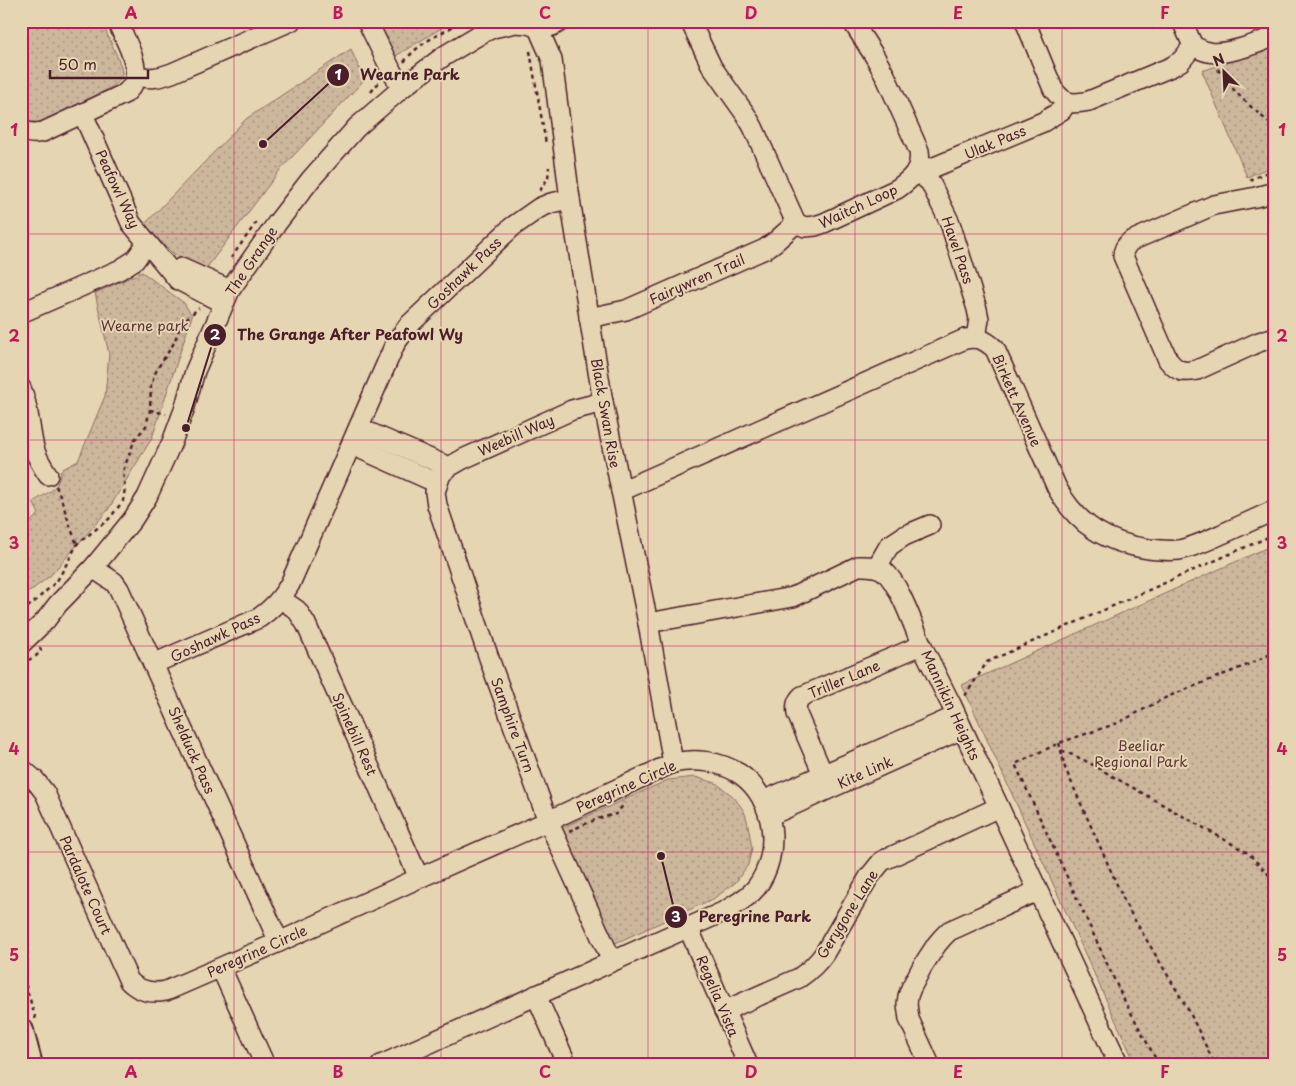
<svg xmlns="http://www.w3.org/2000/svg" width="1296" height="1086" font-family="'Playpen Sans',sans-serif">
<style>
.park{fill:url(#park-dots);stroke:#8c6b64}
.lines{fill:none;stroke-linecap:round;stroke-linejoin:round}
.minor-casing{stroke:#4a1f2b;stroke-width:22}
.major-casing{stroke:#4a1f2b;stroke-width:28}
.path{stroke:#4a1f2b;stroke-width:2.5;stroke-dasharray:4 4;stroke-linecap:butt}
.minor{stroke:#e6d5b2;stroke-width:19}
.major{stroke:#e6d5b2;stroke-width:24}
.grid{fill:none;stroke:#c2185b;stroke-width:1;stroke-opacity:0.55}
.labels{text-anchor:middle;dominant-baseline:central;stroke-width:4;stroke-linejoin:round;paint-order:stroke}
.street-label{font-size:14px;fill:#4a1f2b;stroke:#e6d5b2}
.park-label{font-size:14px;fill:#5e363c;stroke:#e6d5b2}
.leader{fill:none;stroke:#4a1f2b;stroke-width:2}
.callout-dot{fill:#4a1f2b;stroke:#e6d5b2;stroke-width:2}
.mark-label{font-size:15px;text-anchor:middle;font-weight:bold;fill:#fff}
.callout-label{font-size:15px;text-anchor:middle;font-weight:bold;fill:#4a1f2b;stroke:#e6d5b2;stroke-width:4;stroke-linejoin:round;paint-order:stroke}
.neatline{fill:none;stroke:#c2185b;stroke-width:2}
.grid-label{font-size:16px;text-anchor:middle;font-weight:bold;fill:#c2185b}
</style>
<defs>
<pattern id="park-dots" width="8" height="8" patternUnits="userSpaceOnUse" patternTransform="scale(1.25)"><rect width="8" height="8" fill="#cdb79c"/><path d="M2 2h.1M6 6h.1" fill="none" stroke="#a8947f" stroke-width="1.8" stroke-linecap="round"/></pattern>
</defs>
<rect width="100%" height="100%" fill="#e6d5b2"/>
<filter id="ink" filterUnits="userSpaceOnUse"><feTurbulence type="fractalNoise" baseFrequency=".02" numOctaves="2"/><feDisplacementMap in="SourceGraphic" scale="10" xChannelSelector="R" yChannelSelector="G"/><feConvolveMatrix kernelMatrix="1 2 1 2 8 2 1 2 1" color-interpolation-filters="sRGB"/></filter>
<g filter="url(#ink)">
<!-- park -->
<g class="park">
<path d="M21,21H101C105,31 123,65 122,74C120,81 114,85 109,89L41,122C32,123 27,121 21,115Z"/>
<path d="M392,21H453L389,60L380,29Z"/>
<path d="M1275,46V165L1247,177L1202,71Z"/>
<path d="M351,49L364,80L280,170L205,270L172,253L144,225L246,119Z"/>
<path d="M142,272L184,303L192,316L152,438L108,510L50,576L21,598V530L39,514L33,502C48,492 59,490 61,470L78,461L105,396L109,354L95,293Z"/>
<path d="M1275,544V1065H1136L962,685Z"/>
<path d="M695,777L716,783L734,797L744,811L747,820L752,848L748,865L735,883L713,899L611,945L559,829L668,780Z"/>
</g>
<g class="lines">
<!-- minor casing -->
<g class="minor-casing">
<g id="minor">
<path d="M367,21L392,72L402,88"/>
<path d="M690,21L712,67L746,115L753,127L796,223L805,227L815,226L824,223L897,189C911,179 922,170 919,151L885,75L875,57L852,21"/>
<path d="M1025,21L1053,89C1064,104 1071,105 1089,101L1171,67L1181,61L1193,46C1198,48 1203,51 1208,52C1225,56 1259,43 1275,36"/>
<path d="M1182,21L1193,46"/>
<path d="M527,23C539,30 550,29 561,21"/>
<path d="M538,28L552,60L570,199L603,402L648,623L673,763"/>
<path d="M136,76C151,79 158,78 172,73L291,21"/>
<path d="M83,114L131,223L178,280L223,303"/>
<path d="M21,130C29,134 35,134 43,132L126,93C128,90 132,87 133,84C142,67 124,38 117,21"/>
<path d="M916,171L930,182L950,223L977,309L979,319L976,338"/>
<path d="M916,171L932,168L1043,122L1062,110L1067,102"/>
<path d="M1275,192L1256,197L1214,205L1131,241C1126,245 1123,249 1123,256L1168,360C1177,372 1184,373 1197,370L1259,342L1275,337"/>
<path d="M181,268L230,290"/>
<path d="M21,313L119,270L135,260L147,243"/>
<path d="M589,318L626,310L765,249L776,241L796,223"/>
<path d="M21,388C30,409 29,430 35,451C38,460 43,467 48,475"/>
<path d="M603,402L572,410L463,459L449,467L441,474L435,492L437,505L491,664L548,821L612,961"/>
<path d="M359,428L449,467"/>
<path d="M352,445L437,483"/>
<path d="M621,491L965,339C979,337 984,339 995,349L1057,488C1077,525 1107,543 1149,549C1158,550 1170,551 1179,550C1194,547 1209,540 1222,534C1240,526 1257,518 1275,510"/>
<path d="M877,567L889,546L904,536L930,525"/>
<path d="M93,568L114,582L119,589L279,942"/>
<path d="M281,599L297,610L306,624L419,878"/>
<path d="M648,623L793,597L858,566C867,566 876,565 884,571C900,585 913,625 922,646C932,665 941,685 951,704L1119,1065"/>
<path d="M21,644L45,621L58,604L93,568L133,519L147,497L172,442L184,410L195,371L230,290L277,223L311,179L357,127L402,88L444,56L482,33L493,28L516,23L528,24"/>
<path d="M153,664L259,618C273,608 281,599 290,584L395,344L408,326L512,227L539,208L551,203L570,199"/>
<path d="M21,768L35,780L45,793L129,981C139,991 151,994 166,991L279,942L419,878L548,821L673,763C695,758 720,761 740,774C776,799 782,854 756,888C748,898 736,904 725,911L381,1065"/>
<path d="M829,788L797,714C796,706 796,702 802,696L922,645"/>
<path d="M763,801L956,716"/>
<path d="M769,816L962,729"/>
<path d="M688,927L748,1065"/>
<path d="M221,968L265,1065"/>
<path d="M536,995L567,1065"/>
<path d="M724,1011L799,978C809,971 817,964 824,954L869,877L882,861L999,807"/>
<path d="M930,1065L909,1019L907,1004L908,996L911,988L922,967L937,944L943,937L949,931L958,927L1037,891"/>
</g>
</g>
<!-- major casing -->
<g class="major-casing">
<path id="major" d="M21,1031L30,1065"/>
</g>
<!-- path -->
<g class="path">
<path d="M530,51L546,144"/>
<path d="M404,62C419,42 441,34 462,21"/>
<path d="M1218,69C1232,92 1255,110 1275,128"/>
<path d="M371,92L380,81"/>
<path d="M1252,181L1251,179L1275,169"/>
<path d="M540,191L541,189L548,178L549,167"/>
<path d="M231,258L258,220"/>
<path d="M150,410L166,414"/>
<path d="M56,486C64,505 69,525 77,544"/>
<path d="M21,612L33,603L57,581L71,556L77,544L109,519L123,501L125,488L123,471L135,439L146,426L150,410L151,385L157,369L174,343L181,323L199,308"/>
<path d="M21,664L36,656L41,651L40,647"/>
<path d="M965,696L987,662L1275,534"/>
<path d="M1059,743L1061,750L1084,760L1248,853L1270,876L1275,877"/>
<path d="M1061,750L1065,768L1127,907L1189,1011L1215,1065"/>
<path d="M569,831L597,819L616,814L625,803"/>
<path d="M21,969L36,1020"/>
<path d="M1159,1065L1121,994L1015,764L1059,743L1118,723L1167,697L1245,666L1275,652"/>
</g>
<!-- minor -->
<use href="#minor" class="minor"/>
<!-- major -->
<use href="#major" class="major"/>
</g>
</g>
<!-- grid -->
<path class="grid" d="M234,21V1065M441,21V1065M648,21V1065M855,21V1065M1062,21V1065M21,234H1275M21,440H1275M21,646H1275M21,852H1275"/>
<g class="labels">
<!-- street labels -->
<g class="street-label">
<text transform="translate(995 142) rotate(-23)">Ulak Pass</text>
<text transform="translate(118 189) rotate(65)">Peafowl Way</text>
<text transform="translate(858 206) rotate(-25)">Waitch Loop</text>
<text transform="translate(958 250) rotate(71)">Havel Pass</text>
<text transform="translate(251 261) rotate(-56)">The Grange</text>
<text transform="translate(464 273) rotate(-44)">Goshawk Pass</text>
<text transform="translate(697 279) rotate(-24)">Fairywren Trail</text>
<text transform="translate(1017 400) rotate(66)">Birkett Avenue</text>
<text transform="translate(606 413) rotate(80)">Black Swan Rise</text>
<text transform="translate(516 435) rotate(-24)">Weebill Way</text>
<text transform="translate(215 637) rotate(-25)">Goshawk Pass</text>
<text transform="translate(844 679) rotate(-23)">Triller Lane</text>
<text transform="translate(951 705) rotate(65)">Mannikin Heights</text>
<text transform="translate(513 725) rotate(70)">Samphire Turn</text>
<text transform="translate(355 734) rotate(66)">Spinebill Rest</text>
<text transform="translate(192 750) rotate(66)">Shelduck Pass</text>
<text transform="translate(865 772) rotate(-24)">Kite Link</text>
<text transform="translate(626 786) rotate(-24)">Peregrine Circle</text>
<text transform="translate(86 885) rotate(66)">Pardalote Court</text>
<text transform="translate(847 914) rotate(-58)">Gerygone Lane</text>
<text transform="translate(257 951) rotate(-24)">Peregrine Circle</text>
<text transform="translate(718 996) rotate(67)">Regelia Vista</text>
</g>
<!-- park labels -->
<g class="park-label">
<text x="145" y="325">Wearne park</text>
<text x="1141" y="745">Beeliar<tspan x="1141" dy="16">Regional Park</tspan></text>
</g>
</g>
<!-- callouts -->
<path class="leader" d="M263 144L338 75M186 428L215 335M661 856L676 917"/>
<g class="callout-dot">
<circle cx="263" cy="144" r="5"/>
<circle cx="186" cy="428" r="5"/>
<circle cx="661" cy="856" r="5"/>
<circle cx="338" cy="75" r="12"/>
<circle cx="215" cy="335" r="12"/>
<circle cx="676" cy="917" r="12"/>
</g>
<g class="mark-label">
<text x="338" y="80">1</text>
<text x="215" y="340">2</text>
<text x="676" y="922">3</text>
</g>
<g class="callout-label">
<text x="410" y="80">Wearne Park</text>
<text x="350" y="340">The Grange After Peafowl Wy</text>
<text x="755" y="922">Peregrine Park</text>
</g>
<!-- margin -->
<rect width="1296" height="1086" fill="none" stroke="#e6d5b2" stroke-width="55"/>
<!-- north arrow -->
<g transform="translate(1224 72) rotate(336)" stroke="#e6d5b2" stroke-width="4" paint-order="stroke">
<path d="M0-4L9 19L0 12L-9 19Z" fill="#4a1f2b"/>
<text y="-8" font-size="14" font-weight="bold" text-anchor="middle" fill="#4a1f2b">N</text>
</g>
<!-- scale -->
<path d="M50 70v8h98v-8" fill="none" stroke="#4a1f2b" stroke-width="2.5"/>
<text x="58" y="70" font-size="15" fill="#4a1f2b" stroke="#e6d5b2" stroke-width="4" paint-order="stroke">50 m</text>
<rect x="28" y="28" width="1240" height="1030" class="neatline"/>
<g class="grid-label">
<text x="131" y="19">A</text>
<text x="338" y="19">B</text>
<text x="545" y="19">C</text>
<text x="751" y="19">D</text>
<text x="958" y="19">E</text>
<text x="1165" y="19">F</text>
<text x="14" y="136">1</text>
<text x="1282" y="136">1</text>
<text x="14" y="342">2</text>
<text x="1282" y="342">2</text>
<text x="14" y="549">3</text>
<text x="1282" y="549">3</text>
<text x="14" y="755">4</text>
<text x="1282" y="755">4</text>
<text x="14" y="961">5</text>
<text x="1282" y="961">5</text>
<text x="131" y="1078">A</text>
<text x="338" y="1078">B</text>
<text x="545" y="1078">C</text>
<text x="751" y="1078">D</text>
<text x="958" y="1078">E</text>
<text x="1165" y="1078">F</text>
</g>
</svg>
